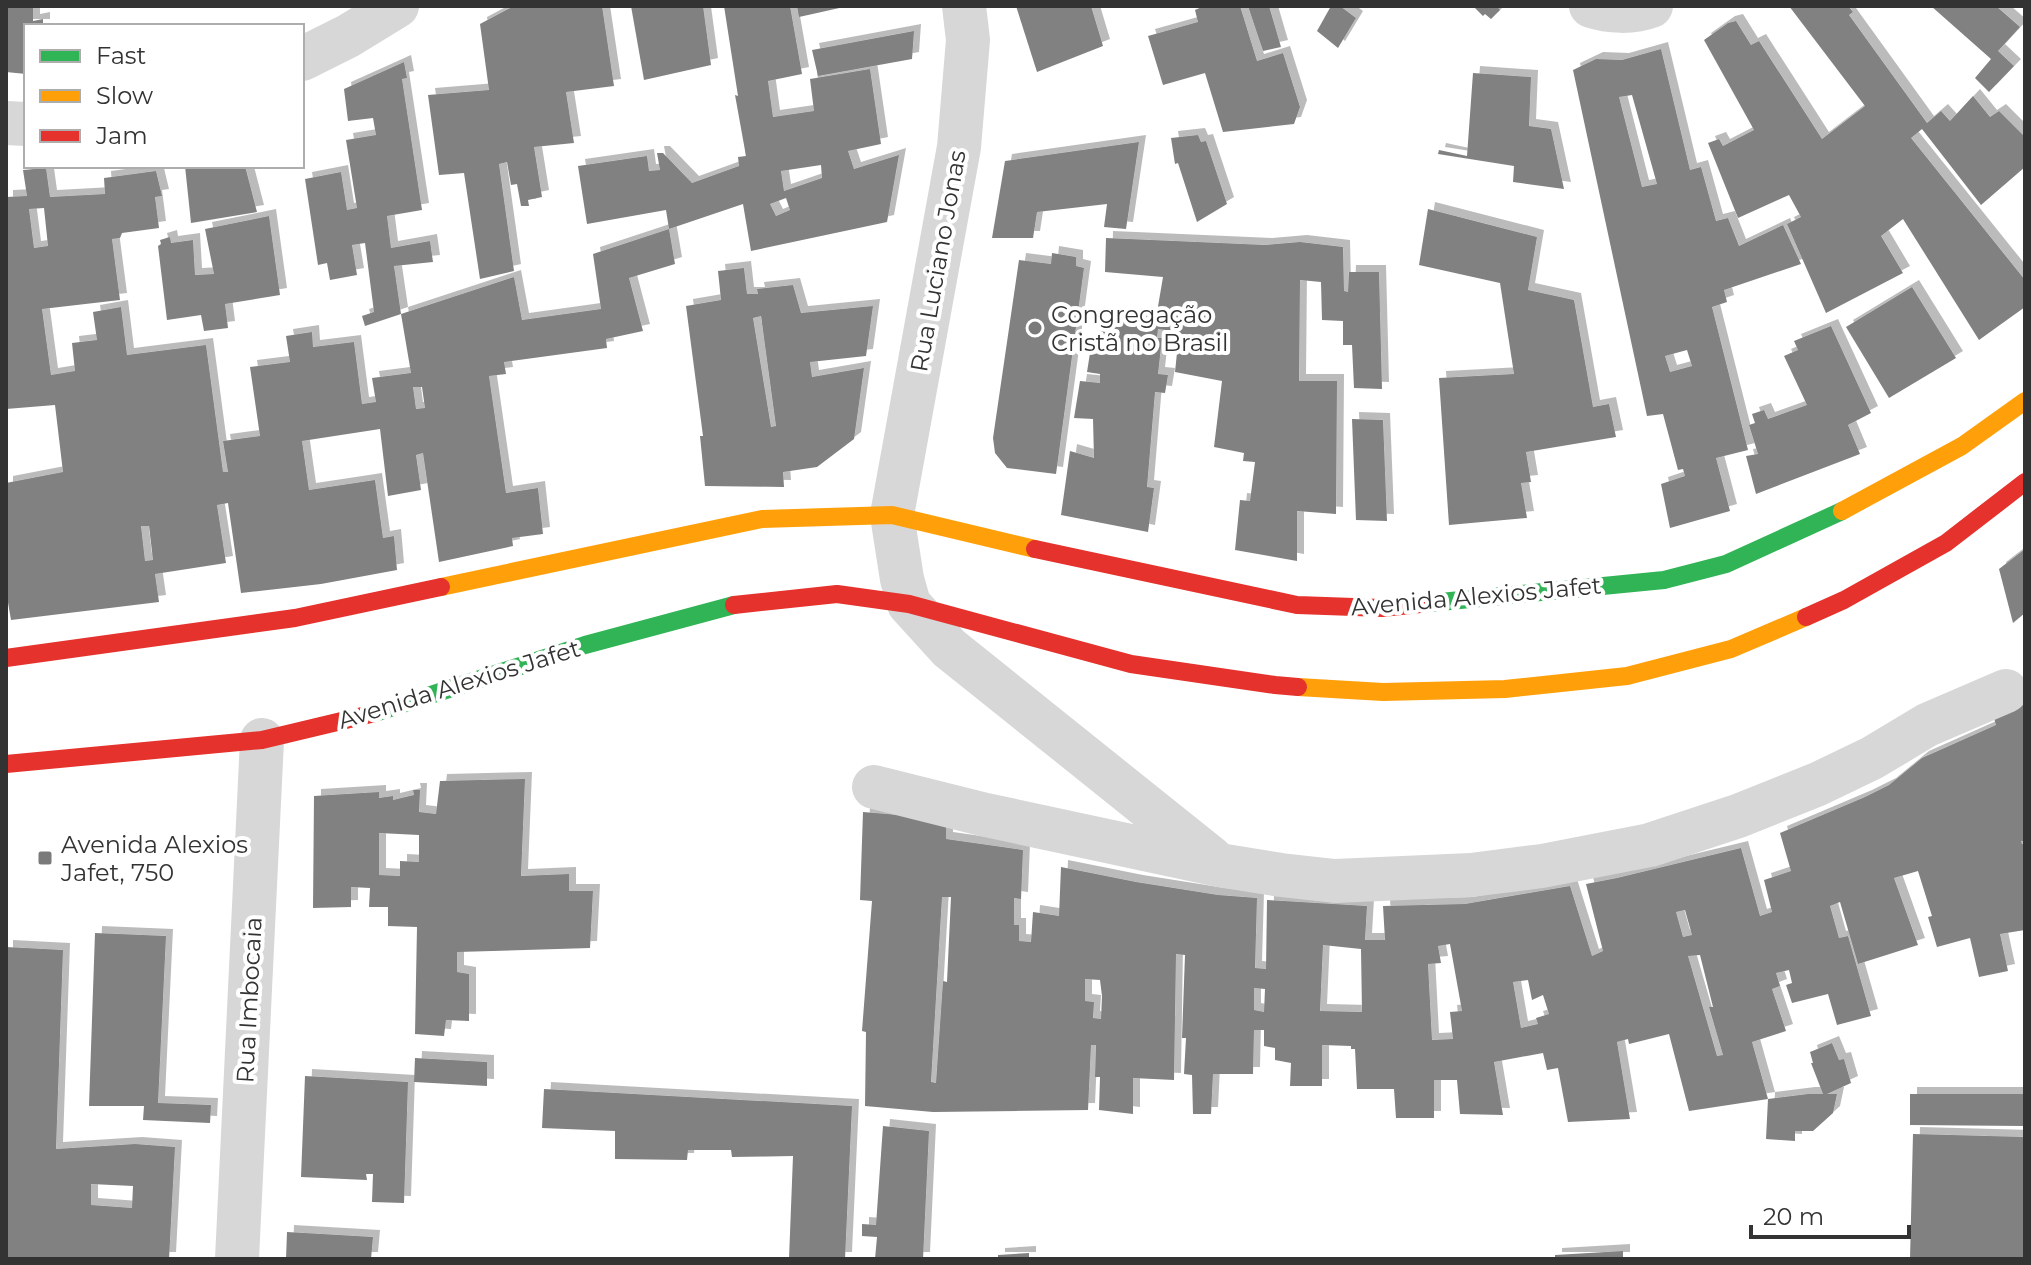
<svg xmlns="http://www.w3.org/2000/svg" width="2031" height="1265" font-family="Montserrat,sans-serif">
<style>
.building{fill:#818181;fill-rule:evenodd;filter:url(#shadow)}
.lines{fill:none;stroke-linecap:round;stroke-linejoin:round}
.street{stroke:#d7d7d7;stroke-width:44}
.fast{stroke:#30b455;stroke-width:18}
.slow{stroke:#ff9f0a;stroke-width:18}
.jam{stroke:#e5322d;stroke-width:18}
.poi-dot{fill:#7a7a7a;stroke:#fff;stroke-width:3}
.labels{text-anchor:middle;dominant-baseline:central;stroke-width:8;stroke-linejoin:round;paint-order:stroke}
.street-label{font-size:24px;fill:#333;stroke:#fff}
.poi-label{font-size:24px;fill:#333;stroke:#fff;text-anchor:start}
</style>
<defs>
<filter id="shadow"><feDropShadow dx="7" dy="-7" stdDeviation="0" flood-color="#0004"/></filter>
</defs>
<rect width="100%" height="100%" fill="#fff"/>
<!-- building -->
<g class="building">
<path d="M6,6H33V21L43,19V26H26V74L6,72Z"/>
<path d="M514,6H602L614,86L566,92L574,143L534,147L542,197L528,200L529,206H521L517,184L511,185L507,162L499,164L514,271L480,279L464,173L439,175L428,95L489,90L480,24Z"/>
<path d="M631,6H703L711,65L644,80Z"/>
<path d="M724,6H790L802,74L768,81L773,117L814,111L810,79L870,69L881,144L848,151L854,169L899,155L887,222L751,251L743,204L669,229L666,210L587,224L578,166L647,156L649,171L660,170L657,153H663L692,183L739,166L738,157L746,156L735,95L738,96ZM821,165L822,178L784,191L781,171ZM786,198L790,210L776,216L770,204Z"/>
<path d="M797,6H844V7L799,17Z"/>
<path d="M1016,6H1091L1103,46L1037,72Z"/>
<path d="M1204,6H1240L1257,61L1283,53L1300,107L1294,124L1223,132L1205,73L1163,85L1148,36L1198,22L1195,10Z"/>
<path d="M1248,6H1269L1281,47L1263,51Z"/>
<path d="M1331,6H1340L1356,18L1338,48L1317,31Z"/>
<path d="M1473,6H1497L1500,10L1491,19L1485,14L1483,16Z"/>
<path d="M1789,6H1848L1853,12L1849,15L1927,123L1941,111L1950,121L1973,96L1990,117L1999,111L2025,137V167L1981,205L1922,129L1911,138L2025,280V307L1979,340L1903,219L1881,236L1903,273L1826,313L1787,224L1801,217L1789,195L1738,218L1708,143L1719,139L1723,146L1754,130L1704,40L1728,23L1736,21L1751,45L1759,41L1822,139L1865,106Z"/>
<path d="M1931,6H1996L2020,27L1998,51L2014,66L1989,92L1975,78L1991,59Z"/>
<path d="M914,31L912,59L818,76L812,50Z"/>
<path d="M1661,49L1690,170L1701,167L1716,221L1728,218L1739,246L1783,225L1801,264L1724,290L1727,302L1712,307L1748,450L1716,458L1730,511L1670,528L1661,484L1685,476L1683,469L1678,470L1663,414L1647,416L1573,70L1596,59L1622,60ZM1632,95L1657,184L1642,187L1619,97ZM1687,350L1692,366L1670,372L1665,356Z"/>
<path d="M404,62L407,78L402,79L422,210L387,216L391,248L430,241L433,262L394,266L401,314L365,326L362,316L374,312L365,243L352,245L357,275L330,280L327,263L318,265L305,179L341,172L347,210L357,208L346,140L376,135L373,118L348,121L344,89Z"/>
<path d="M1473,73L1531,77L1529,126L1551,129L1564,189L1513,182L1514,166L1438,154L1439,150L1467,156Z"/>
<path d="M1198,135L1201,142L1206,141L1227,204L1197,222L1178,163L1175,164L1171,138Z"/>
<path d="M1139,142L1126,229L1104,227L1107,204L1037,212L1033,238H992L1005,161Z"/>
<path d="M185,166H245L257,212L191,223Z"/>
<path d="M46,168L50,197L105,194L104,178L156,171L162,196L155,197L159,228L122,233L120,238L112,239L120,300L42,309L51,375L75,371L72,343L97,340L93,312L121,307L127,355L206,345L223,472H228L223,441L260,436L250,367L290,362L286,336L312,332L313,347L354,342L362,404L376,402L372,378L411,373L401,314L514,277L522,320L601,309L593,254L669,229L675,264L629,278L643,331L606,339L607,348L504,362L506,374L489,376L506,493L538,488L543,534L512,538L513,546L439,562L423,453L416,455L421,490L388,496L380,429L302,441L309,490L375,480L383,538L394,536L397,570L321,584L241,593L228,503L217,505L226,563L155,574L159,602L11,620L6,591V483L63,472L55,405L6,409V197L27,196L23,170ZM44,208L48,246L34,248L29,209ZM413,387H422L425,408L416,409ZM141,526H149L153,560L145,561Z"/>
<path d="M1428,209L1537,237L1528,290L1574,300L1593,407L1609,404L1616,437L1526,452L1531,482L1521,483L1527,518L1449,525L1439,378L1514,374L1500,283L1419,265Z"/>
<path d="M269,216L280,295L225,304L228,328L204,331L201,315L167,320L158,246L161,244L160,240L170,237L171,243L193,240L195,275L214,274L205,229Z"/>
<path d="M1106,238L1265,245L1300,242L1343,247L1344,291L1348,292L1349,272H1379L1382,389L1354,388L1352,345H1343V321L1322,320L1321,282L1300,280L1299,381H1337L1336,514L1297,511V561L1235,550L1240,500L1250,501L1255,462L1243,461L1244,453L1214,447L1222,381L1175,372L1178,343H1171L1173,331L1158,329L1157,338H1162L1158,374L1168,375L1165,393L1155,392L1147,487L1154,488L1148,532L1061,515L1070,451L1094,458L1093,419L1074,418L1080,381L1100,383V374L1087,372L1090,353L1098,354L1102,318L1155,324L1163,277L1105,272Z"/>
<path d="M1052,253L1076,257V266L1084,268L1056,474L1007,468L995,453L993,438L1019,260L1051,264Z"/>
<path d="M744,268L747,294H758L757,289L793,285L801,313L873,306L866,356L810,362L812,377L864,368L854,439L817,467L783,472L784,487L705,486L700,436H703L686,306L721,300L718,271ZM761,316L776,426L771,427L753,318Z"/>
<path d="M1912,287L1956,358L1889,398L1846,327Z"/>
<path d="M1831,326L1871,413L1848,425L1860,454L1756,494L1746,456L1758,454L1749,425L1755,423L1752,414L1764,410L1768,419L1807,405L1784,356L1798,350L1794,341Z"/>
<path d="M1352,419L1383,420L1387,521L1356,520Z"/>
<path d="M2025,549V613L2013,623L1999,569Z"/>
<path d="M2025,702V841H2021L2022,844L2025,843V930L2000,934L2008,971L1979,977L1970,938L1937,947L1928,917L1932,916L1918,871L1894,878L1918,945L1858,964L1840,902L1830,906L1839,938L1848,936L1871,1016L1837,1025L1828,994L1792,1003L1786,985L1792,983L1789,970L1776,973L1780,986L1772,989L1786,1031L1752,1042L1768,1099L1689,1111L1669,1034L1629,1044L1628,1039L1617,1042L1630,1119L1568,1122L1558,1068L1547,1070L1543,1053L1494,1062L1503,1115L1460,1114L1457,1080H1434V1118H1396L1394,1089H1357L1355,1049H1351V1046L1322,1045V1086H1290L1291,1063L1275,1060V1048L1264,1046V1030H1254L1253,1074H1213L1211,1114H1193L1192,1075L1184,1074L1186,1038H1182L1185,955L1176,954L1174,1080L1133,1078V1114L1099,1110L1100,1077H1095L1096,1045H1091L1088,1110L933,1112L865,1106L866,1032L862,1031L872,901L860,900L863,812L946,819V839L1023,850L1021,899L1014,898V925H1019V941L1031,942L1033,912L1059,916L1061,867L1136,882L1218,895L1257,898L1255,968L1266,969L1267,900L1367,906L1365,940H1385L1383,906L1465,904L1570,886L1592,956L1603,951L1586,884L1617,878L1741,848L1760,916L1772,912L1764,880L1791,871L1780,833L1865,797L1889,785L1922,758L1996,725L1993,715ZM942,897H951L947,982L943,981L936,1083L931,1082ZM1685,910L1692,935L1683,937L1676,912ZM1450,944L1462,1011L1450,1012L1453,1039L1432,1040L1428,964L1441,963L1438,946ZM1323,945L1361,949L1362,1012L1320,1011ZM1700,955L1713,1007H1709L1723,1055L1717,1056L1688,956ZM1085,979L1100,980L1102,996L1101,1019L1093,1018L1094,1002L1085,1001ZM1528,980L1532,1000L1543,995L1549,1014L1536,1018L1538,1024L1521,1028L1513,982ZM1254,988L1265,989L1264,1012L1254,1010Z"/>
<path d="M525,779L521,876L569,874V891H593L590,948L457,952V972L469,974V1021L446,1020L444,1036L415,1034L417,927L388,926V907H369L370,888L351,887V907L313,908L314,796L379,792V798L393,796V800L414,795L413,790H420L419,812L436,814L440,781ZM379,833L419,835V862L400,861V876L379,875Z"/>
<path d="M95,933L166,936L158,1103L211,1105L210,1123L143,1120L144,1106H89Z"/>
<path d="M6,947L63,950L56,1149L135,1144L175,1147L169,1259H6ZM91,1184L133,1186L132,1208L91,1205Z"/>
<path d="M1832,1043L1839,1060L1844,1059L1851,1083L1827,1094H1837L1833,1113L1813,1131H1795V1141L1766,1139L1768,1099L1808,1094H1823L1811,1063H1813L1810,1052Z"/>
<path d="M415,1058L487,1062V1086L414,1082Z"/>
<path d="M305,1076L408,1082L404,1203L372,1202L373,1174H366L367,1180L301,1177Z"/>
<path d="M544,1089L852,1106L845,1259H789L793,1156L732,1157L731,1150H688L687,1160L615,1159V1131L542,1128Z"/>
<path d="M1910,1094H2025V1126L1910,1125Z"/>
<path d="M883,1126L929,1131L923,1259H875L877,1237L862,1236V1224L876,1225Z"/>
<path d="M1913,1134L2025,1137V1259H1910Z"/>
<path d="M287,1232L373,1237L371,1259H286Z"/>
<path d="M1623,1251V1259H1555V1255Z"/>
<path d="M1029,1253V1259H998V1255Z"/>
</g>
<g class="lines">
<!-- street -->
<g class="street">
<path d="M964,6L968,40L959,147L892,515L902,579L909,604L949,648L1211,858"/>
<path d="M1591,6C1609,12 1633,13 1651,6"/>
<path d="M302,59L348,36L397,6"/>
<path d="M6,123L26,124"/>
<path d="M874,787L986,815L1219,865L1281,875L1335,881L1471,875L1542,866L1650,845L1738,816L1818,784L1872,758L1927,725L2006,691"/>
<path d="M237,1259L262,740"/>
</g>
<!-- fast -->
<g class="fast">
<path d="M1420,604L1664,580L1726,564L1842,511"/>
<path d="M375,713L585,645L734,605"/>
</g>
<!-- slow -->
<g class="slow">
<path d="M1842,511L1962,446L2025,401"/>
<path d="M441,587L762,519L892,515L1035,549"/>
<path d="M1298,687L1383,692L1505,689L1627,676L1731,649L1806,617"/>
</g>
<!-- jam -->
<g class="jam">
<path d="M1035,549L1297,605L1382,608L1420,604"/>
<path d="M734,605L837,594L909,604L1131,664L1275,685L1298,687"/>
<path d="M1806,617L1844,600L1946,543L2025,482"/>
<path d="M6,658L295,618L441,587"/>
<path d="M6,764L262,740L375,713"/>
</g>
</g>
<!-- markers -->
<g class="poi-dot">
<circle cx="1035" cy="328" r="8"/>
<rect x="37" y="850" width="16" height="16" rx="4"/>
</g>
<g class="labels">
<!-- street labels -->
<g class="street-label">
<text transform="translate(938 261) rotate(-80)">Rua Luciano Jonas</text>
<text transform="translate(1476 596) rotate(-5)">Avenida Alexios Jafet</text>
<text transform="translate(459 684) rotate(-17)">Avenida Alexios Jafet</text>
<text transform="translate(249 1000) rotate(-87)">Rua Imbocaia</text>
</g>
<!-- poi labels -->
<g class="poi-label">
<text x="1051" y="314">Congregação<tspan x="1051" dy="28">Cristã no Brasil</tspan></text>
<text x="61" y="844">Avenida Alexios<tspan x="61" dy="28">Jafet, 750</tspan></text>
</g>
</g>
<!-- border -->
<rect width="2031" height="1265" fill="none" stroke="#333333" stroke-width="16"/>
<!-- legend -->
<rect x="24" y="24" width="280" height="144" fill="#ffffff" stroke="#adadad" stroke-width="2"/>
<rect x="40" y="50" width="40" height="12" fill="#30b455" stroke="#adadad" stroke-width="2"/>
<text x="96" y="64" font-size="24" fill="#333333">Fast</text>
<rect x="40" y="90" width="40" height="12" fill="#ff9f0a" stroke="#adadad" stroke-width="2"/>
<text x="96" y="104" font-size="24" fill="#333333">Slow</text>
<rect x="40" y="130" width="40" height="12" fill="#e5322d" stroke="#adadad" stroke-width="2"/>
<text x="96" y="144" font-size="24" fill="#333333">Jam</text>
<!-- scale -->
<path d="M1751 1225v12h158v-12" fill="none" stroke="#333333" stroke-width="4"/>
<text x="1763" y="1225" font-size="24" fill="#333333" stroke="#ffffff" stroke-width="6" paint-order="stroke">20 m</text>
</svg>
